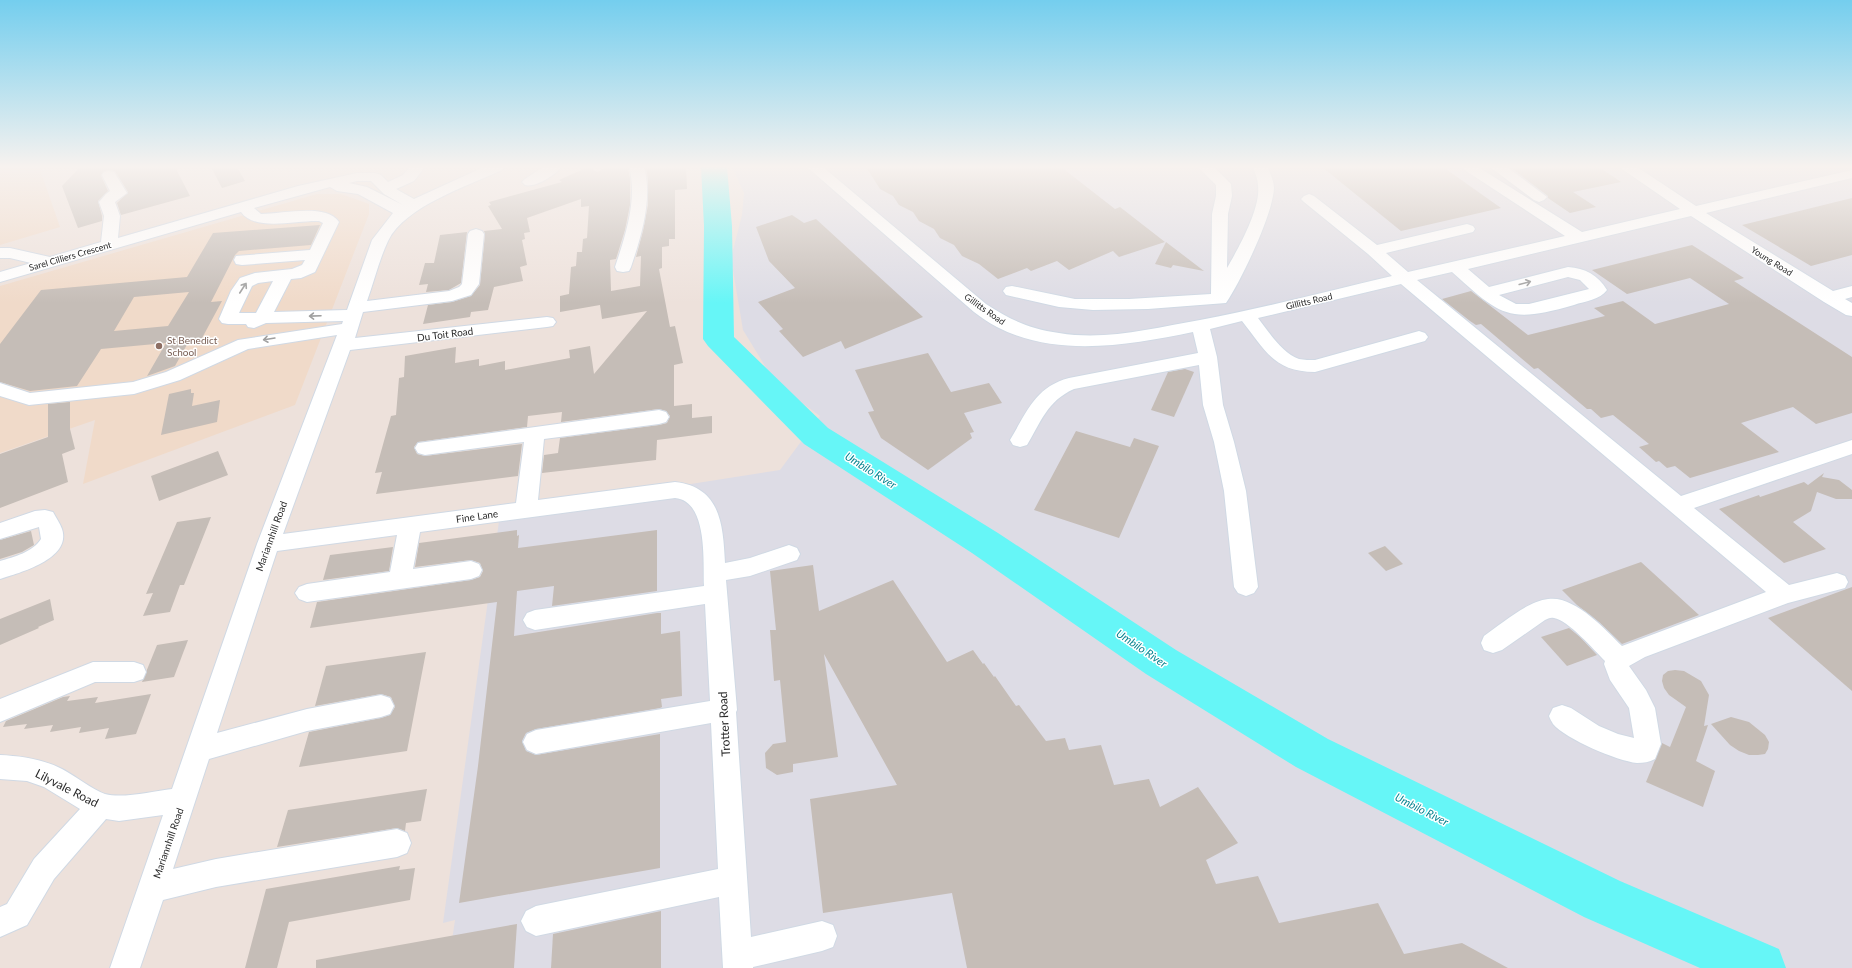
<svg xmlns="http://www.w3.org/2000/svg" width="1852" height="968" font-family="Lato,sans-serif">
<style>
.industrial{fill:#dddce5}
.education{fill:#f0dac9}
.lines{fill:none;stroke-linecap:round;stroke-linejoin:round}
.river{fill:#66f6f7;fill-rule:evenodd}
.building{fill:#c5bdb7;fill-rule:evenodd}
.minor-casing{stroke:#d0d9e4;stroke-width:2}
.minor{fill:#fff;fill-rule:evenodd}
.oneway{stroke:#9f9f9f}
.education-dot{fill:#8d6e63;stroke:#fff;stroke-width:1.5}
.labels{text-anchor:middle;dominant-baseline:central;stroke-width:3;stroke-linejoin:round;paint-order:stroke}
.far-street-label{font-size:9px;fill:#2a2a2a;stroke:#fff}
.street-label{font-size:10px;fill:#2a2a2a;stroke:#fff}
.education-label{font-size:10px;fill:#785e54;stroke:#fff;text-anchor:start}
.water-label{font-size:11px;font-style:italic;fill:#06838f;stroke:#fff}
.near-street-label{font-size:12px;fill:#2a2a2a;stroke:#fff}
</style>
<rect width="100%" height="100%" fill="#ede1db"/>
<!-- industrial -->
<path class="industrial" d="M732,167H1852V968H448L455,920L443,923L500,514L780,470L820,416L776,384L743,330L731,258L742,215L744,193Z"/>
<!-- education -->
<g class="education">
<path d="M0,167H39L60,227L0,245Z"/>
<path d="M317,194H341L369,204V214L295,405L83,484L95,420L0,453V286Z"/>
</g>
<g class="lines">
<!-- river -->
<path class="river" d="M701,167H727L732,226L734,337L828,428L998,533L1176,650L1328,739L1620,881L1779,949L1786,968H1700L1584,917L1296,767L1146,674L972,553L804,444L708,346L703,339L704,226Z"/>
</g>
<!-- building -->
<g class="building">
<path d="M80,167H175L190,196L121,215L117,203L128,192L115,171L109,170L104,171L101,176L108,191L98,201L102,216V221L78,228L62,186Z"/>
<path d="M211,167H237L245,181L222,188Z"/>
<path d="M588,167L597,172L607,167H628L630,179V205L625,230L616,259L610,260L611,291L640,286L641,256L636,257L643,231L648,205V179L646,167H686L687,189L675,190V239H669V246L662,247V268L659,269L670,327L675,326L683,363L674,365V406L692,404V418L712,416V433L657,440L656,460L542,473L544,455L558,453L560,438L659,425L667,423L670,416L666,411L659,409L561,422L562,412L528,416L527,427L418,442L414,447L417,454L425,456L522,444L518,476L376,494L382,472L375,473L391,416L396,415L399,378L404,377L405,356L456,347L455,363L479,359V366L505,361V370L570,358L569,350L590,346L594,374L647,311L602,319L600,305L560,312V296L569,294L571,267L576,266L577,252H582L583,239L587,238L589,206L581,207V199L527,218L530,232L524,233L525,239L522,240L527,265L520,267L523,281L494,287L488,310L471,312L470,317L423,324L428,305L452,302L471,296L480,285L485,234L484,231L502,229L488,206L491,205L489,202L562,182L559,180Z"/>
<path d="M866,167H1061L1115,209L1120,207L1165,242L1119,257L1113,251L1069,270L1057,261L1031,271L1027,268L998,279L979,264L962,256L954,245L940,238L934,229L919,221L913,212L899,205L893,196L880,189Z"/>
<path d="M1322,167H1443L1501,208L1401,231Z"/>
<path d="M1510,167H1599L1621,182L1573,192L1596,207L1570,213L1548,198V196Z"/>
<path d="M1852,198V255L1811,266L1742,225Z"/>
<path d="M792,215L804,223L816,219L923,317L845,349L841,341L803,357L779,331L783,329L758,302L795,288L769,261L756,227Z"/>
<path d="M320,225L311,245L239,251L235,255L211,302L222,301L201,340L189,341L175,366L147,376L166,343L101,349L77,386L30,391L0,382V344L41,290L187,277L213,233ZM189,292L168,326L114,331L134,297Z"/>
<path d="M467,232L461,283L449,290L426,292L428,284L419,285L425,263H434L440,235Z"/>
<path d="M1166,242L1204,271L1173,265L1171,268L1155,264Z"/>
<path d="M1692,245L1744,278L1734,281L1852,357V413L1816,424L1793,407L1741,423L1779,452L1690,478L1675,466L1667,468L1659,461L1656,462L1639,447L1649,444L1613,415L1601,418L1591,409H1587L1538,368L1534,369L1481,324L1476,325L1470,321L1442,299L1471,291L1528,335L1605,316L1594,308L1623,301L1655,324L1729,304L1690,278L1627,294L1592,270Z"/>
<path d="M928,353L951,392L989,383L1002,403L964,413L974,432L970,433L972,438L928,470L881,438L868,412L874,411L855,370Z"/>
<path d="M1185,369L1194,372L1174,417L1151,410L1168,372Z"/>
<path d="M191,389V393H194L192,406L220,400L217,422L161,435L169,394Z"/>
<path d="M70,402V429L75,449L62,454L68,482L0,508V454L48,437V404Z"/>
<path d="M1076,431L1130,447L1134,438L1159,446L1119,538L1034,510Z"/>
<path d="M218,451L228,475L159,501L151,476Z"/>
<path d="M1824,473L1822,477L1839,480L1852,490V499H1836L1817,492L1811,511L1793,522L1826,549L1784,563L1719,509L1759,495L1760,497L1804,482L1808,485Z"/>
<path d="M211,517L184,585H180L170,612L143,616L153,593L146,594L177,522Z"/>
<path d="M517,530V536L519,535L518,548L657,530V591L552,606L554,586L517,591L514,636L657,613H661V634L680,631L682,696L661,699L662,707L660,708L536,729L526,733L522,741L526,751L536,755L660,734V868L459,903L478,766L497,602L310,628L317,602L471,580L480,577L483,571L480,563L471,560L415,567L419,543Z"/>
<path d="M31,531L34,545L22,552L0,559V540Z"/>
<path d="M1385,546L1403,564L1386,571L1368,553Z"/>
<path d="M393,547L389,571L323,580L330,555Z"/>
<path d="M1641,562L1699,615L1622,644L1599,622L1577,605L1562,590Z"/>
<path d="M813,565L819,611L893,580L947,662L973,650L983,664L984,663L994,677L995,676L1016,706L1019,705L1046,741L1065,738L1069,750L1101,745L1114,785L1149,779L1160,807L1198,787L1238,843L1206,860L1216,884L1258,876L1279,923L1378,903L1404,954L1462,943L1508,968H967L952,893L823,913L810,799L897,785L824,654L838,757L793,764V772L777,775L766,768L765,753L773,744L786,742L780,680L774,681L770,630H776L770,571Z"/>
<path d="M1852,587V691L1768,618Z"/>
<path d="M50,599L54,620L38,627L39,628L0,645V619Z"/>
<path d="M1569,628L1580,637L1597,655L1567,666L1541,637Z"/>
<path d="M188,640L174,677L142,682L157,645Z"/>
<path d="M426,652L407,751L299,767L309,732L381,718L390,715L395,707L391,697L381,694L315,706L326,666Z"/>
<path d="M1675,670L1684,671L1701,681L1709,695L1704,726L1708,725L1696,761L1715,771L1703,807L1646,782L1662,743L1670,747L1686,707L1669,695L1664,688L1662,681L1663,675L1668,671Z"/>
<path d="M151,694L136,734L105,739L109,728L79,733L81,727L50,732L53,725L24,729L27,724L3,727L6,721L63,697L70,696L67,701L98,697L95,703Z"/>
<path d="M1731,717L1749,722L1765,735L1769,742L1768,749L1765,754L1758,755H1749L1739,751L1730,745L1711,724Z"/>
<path d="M427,789L421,821L406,823L405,831L397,828L277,847L288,810Z"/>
<path d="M400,866L399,870L415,868L410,900L289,922L277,968H245L266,889Z"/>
<path d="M661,911V968H551L553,934Z"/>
<path d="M517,924L514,968H316V960Z"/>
</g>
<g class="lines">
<!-- minor casing -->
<g class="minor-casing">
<g id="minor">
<path d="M410,167H425L414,181L396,189L414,199L484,167H504L502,170C468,186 405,206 388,241C379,260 374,282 367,301L449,291L459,287L462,284L468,234L470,231L476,229L482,231L484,234L479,284L471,295L452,301L363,312L355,338L547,317L553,318L556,322L553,326L547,327L350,350L283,534L516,503L524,442L425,455L418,453L415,448L418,443L659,410L666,412L669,417L666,422L659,424L544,439L538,500L675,482C721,487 723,525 725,563L750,558L789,545L797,548L800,554L797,560L750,576L726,580L737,710L736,712L751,937L822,921L833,925L837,936L833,947L822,951L753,967V968H723L719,897L536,936L526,931L521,921L526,911L536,906L718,869L711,723L536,754L527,750L523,742L527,734L536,730L710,701L705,604L535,630L527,627L523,620L527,613L535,610L704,586C703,561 708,501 675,498L420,532L413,569L471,561L479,564L482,570L479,576L471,579L307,602L299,599L295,593L299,587L307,584L390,572L397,535L277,551L217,733L307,709L381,695L390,698L394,706L390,714L381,717L307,731L209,759L173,869L216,859L397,829L407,833L411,843L407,853L397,857L216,887L163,900L140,968H110L163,815L119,821L106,819L54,879L27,925L0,937V907L7,904L34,859L80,809L44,787L27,781L0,779V755C21,756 43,759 62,769C74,775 93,790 105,794C123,799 153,791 172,789L257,544L337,335L248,349L180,380L134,394L29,405L0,396V383L30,393L133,382L166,372L238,340L342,324L343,321L266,323L254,328L248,327L246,324H228L222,323L219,319L231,291L240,278L255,273L292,269L302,265L305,260L242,265L236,264L234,260L236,256L310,250L323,223L319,221C297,220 255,232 241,212L0,282V272L31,263L10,258H0V248H10L50,257L101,242L104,216L99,202L106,194L110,191L102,175L104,172L109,171L114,172L127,193L115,202L120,216L118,238L298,186L357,173H375L381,175L388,182L403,175ZM357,181H371L384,194L403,205L367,187L349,183ZM330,187L337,191L358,194L393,213L372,240L347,310L274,312L291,279L301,278L315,272L339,222C326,203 283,214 261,214L254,208ZM273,281L256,313H239L252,286L258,283Z"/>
<path d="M543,167H561C555,176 534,188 525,185L522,182L525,179Z"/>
<path d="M629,167H644C653,199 641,237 631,267L629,271L623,272L617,271L615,267C625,237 638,199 629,167Z"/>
<path d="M807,167H823L986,304C1011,320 1029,329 1059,333C1106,341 1153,328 1200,320C1264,308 1328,291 1392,276L1368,254L1304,202L1301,199L1304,196L1309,194L1314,196L1377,245L1467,224L1473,226L1475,229L1473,232L1386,253L1408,272L1565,236L1460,167H1478L1582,232L1680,209L1619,167H1637L1696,206L1852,170V178L1706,213L1833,291L1852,286V297L1845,299L1852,303V316L1846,315L1824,302L1691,216L1468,269L1489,287L1568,267C1585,268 1598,275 1607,290C1600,300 1585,301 1574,305C1508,324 1501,316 1452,272L1417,280L1681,496L1852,440V454L1694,508L1789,585L1837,573L1845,576L1848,582L1845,588L1788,603L1645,657L1629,666L1646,690L1655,708L1661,744L1655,759C1649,762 1644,763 1637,763C1617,761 1566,739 1553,724C1552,722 1550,719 1549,716L1553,708L1562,705L1571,708L1599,726L1618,734L1634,738L1629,708L1610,680L1604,664L1605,661C1594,650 1568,620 1554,618C1550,617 1548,619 1545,620L1502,650L1493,653L1484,650L1481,643L1484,636C1501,624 1528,601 1548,599C1574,595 1605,629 1622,646L1766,592L1401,284L1258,318C1268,331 1282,353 1299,359C1304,360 1310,360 1315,360L1419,331L1425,333L1428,337L1425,341L1315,372C1274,372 1265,350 1242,321L1210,329L1217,357L1223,405L1234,442L1246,491L1258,587L1254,593L1246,596L1238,593L1234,587L1224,491L1214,442L1203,405L1199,365L1074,389C1047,401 1041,422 1027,445L1020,447L1013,445L1010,440C1027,412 1035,387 1069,378L1198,353L1193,332C1130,345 1057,358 997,327C989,323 981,317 974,312ZM1568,277L1580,280L1589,289L1529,304H1516L1499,295Z"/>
<path d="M1198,167H1214L1231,184L1232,196L1228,214L1227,268C1238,249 1261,208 1258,186C1258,179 1255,173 1253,167H1268C1270,174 1274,181 1274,188C1273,214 1241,281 1226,303L1148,309L1093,310L1059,307L1006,295L1003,291L1006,287L1012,286L1075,299H1129L1211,294L1212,214L1216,196V185Z"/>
<path d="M1490,167H1507L1547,197L1544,200L1539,202L1534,200Z"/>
<path d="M45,510L53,512C56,518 60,523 62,529C72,559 19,573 0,579V561C14,557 33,552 41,539L39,527L0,539V523L35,511Z"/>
<path d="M93,662H134L143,665L146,672L143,679L134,682H95L0,722V699Z"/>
</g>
</g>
<!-- minor -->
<use href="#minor" class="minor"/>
</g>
<!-- one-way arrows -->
<defs><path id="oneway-shaft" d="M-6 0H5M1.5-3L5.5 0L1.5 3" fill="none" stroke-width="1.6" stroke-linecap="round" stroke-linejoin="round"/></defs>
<g class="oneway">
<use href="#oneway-shaft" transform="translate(1525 283) rotate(-15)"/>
<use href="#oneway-shaft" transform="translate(243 288) rotate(-57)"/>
<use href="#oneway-shaft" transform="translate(315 316) rotate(178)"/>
<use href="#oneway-shaft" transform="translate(269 339) rotate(171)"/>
</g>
<!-- sky -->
<linearGradient id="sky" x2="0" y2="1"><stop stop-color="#74ceee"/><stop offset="0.55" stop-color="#f7f2ef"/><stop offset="1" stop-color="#f7f2ef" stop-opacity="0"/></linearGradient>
<rect width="1852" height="303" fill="url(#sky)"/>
<!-- markers -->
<circle class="education-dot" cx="159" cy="346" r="4"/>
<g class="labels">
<!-- far-street labels -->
<g class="far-street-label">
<text transform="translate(70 256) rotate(-16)">Sarel Cilliers Crescent</text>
<text transform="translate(1772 261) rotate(32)">Young Road</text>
<text transform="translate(1309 301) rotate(-13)">Gillitts Road</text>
<text transform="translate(985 309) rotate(35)">Gillitts Road</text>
</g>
<!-- street labels -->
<g class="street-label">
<text transform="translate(445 334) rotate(-7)">Du Toit Road</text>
<text transform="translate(477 516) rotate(-8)">Fine Lane</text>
<text transform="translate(271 536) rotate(-70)">Mariannhill Road</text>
<text transform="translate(168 843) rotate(-71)">Mariannhill Road</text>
</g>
<!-- education labels -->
<g class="education-label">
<text x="167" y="340">St Benedict<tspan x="167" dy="12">School</tspan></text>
</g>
<!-- water labels -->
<g class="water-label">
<text transform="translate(871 470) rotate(32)">Umbilo River</text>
<text transform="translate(1142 648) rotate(34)">Umbilo River</text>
<text transform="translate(1422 809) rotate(27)">Umbilo River</text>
</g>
<!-- near-street labels -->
<g class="near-street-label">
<text transform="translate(724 724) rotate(-93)">Trotter Road</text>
<text transform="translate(67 788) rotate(27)">Lilyvale Road</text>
</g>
</g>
</svg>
